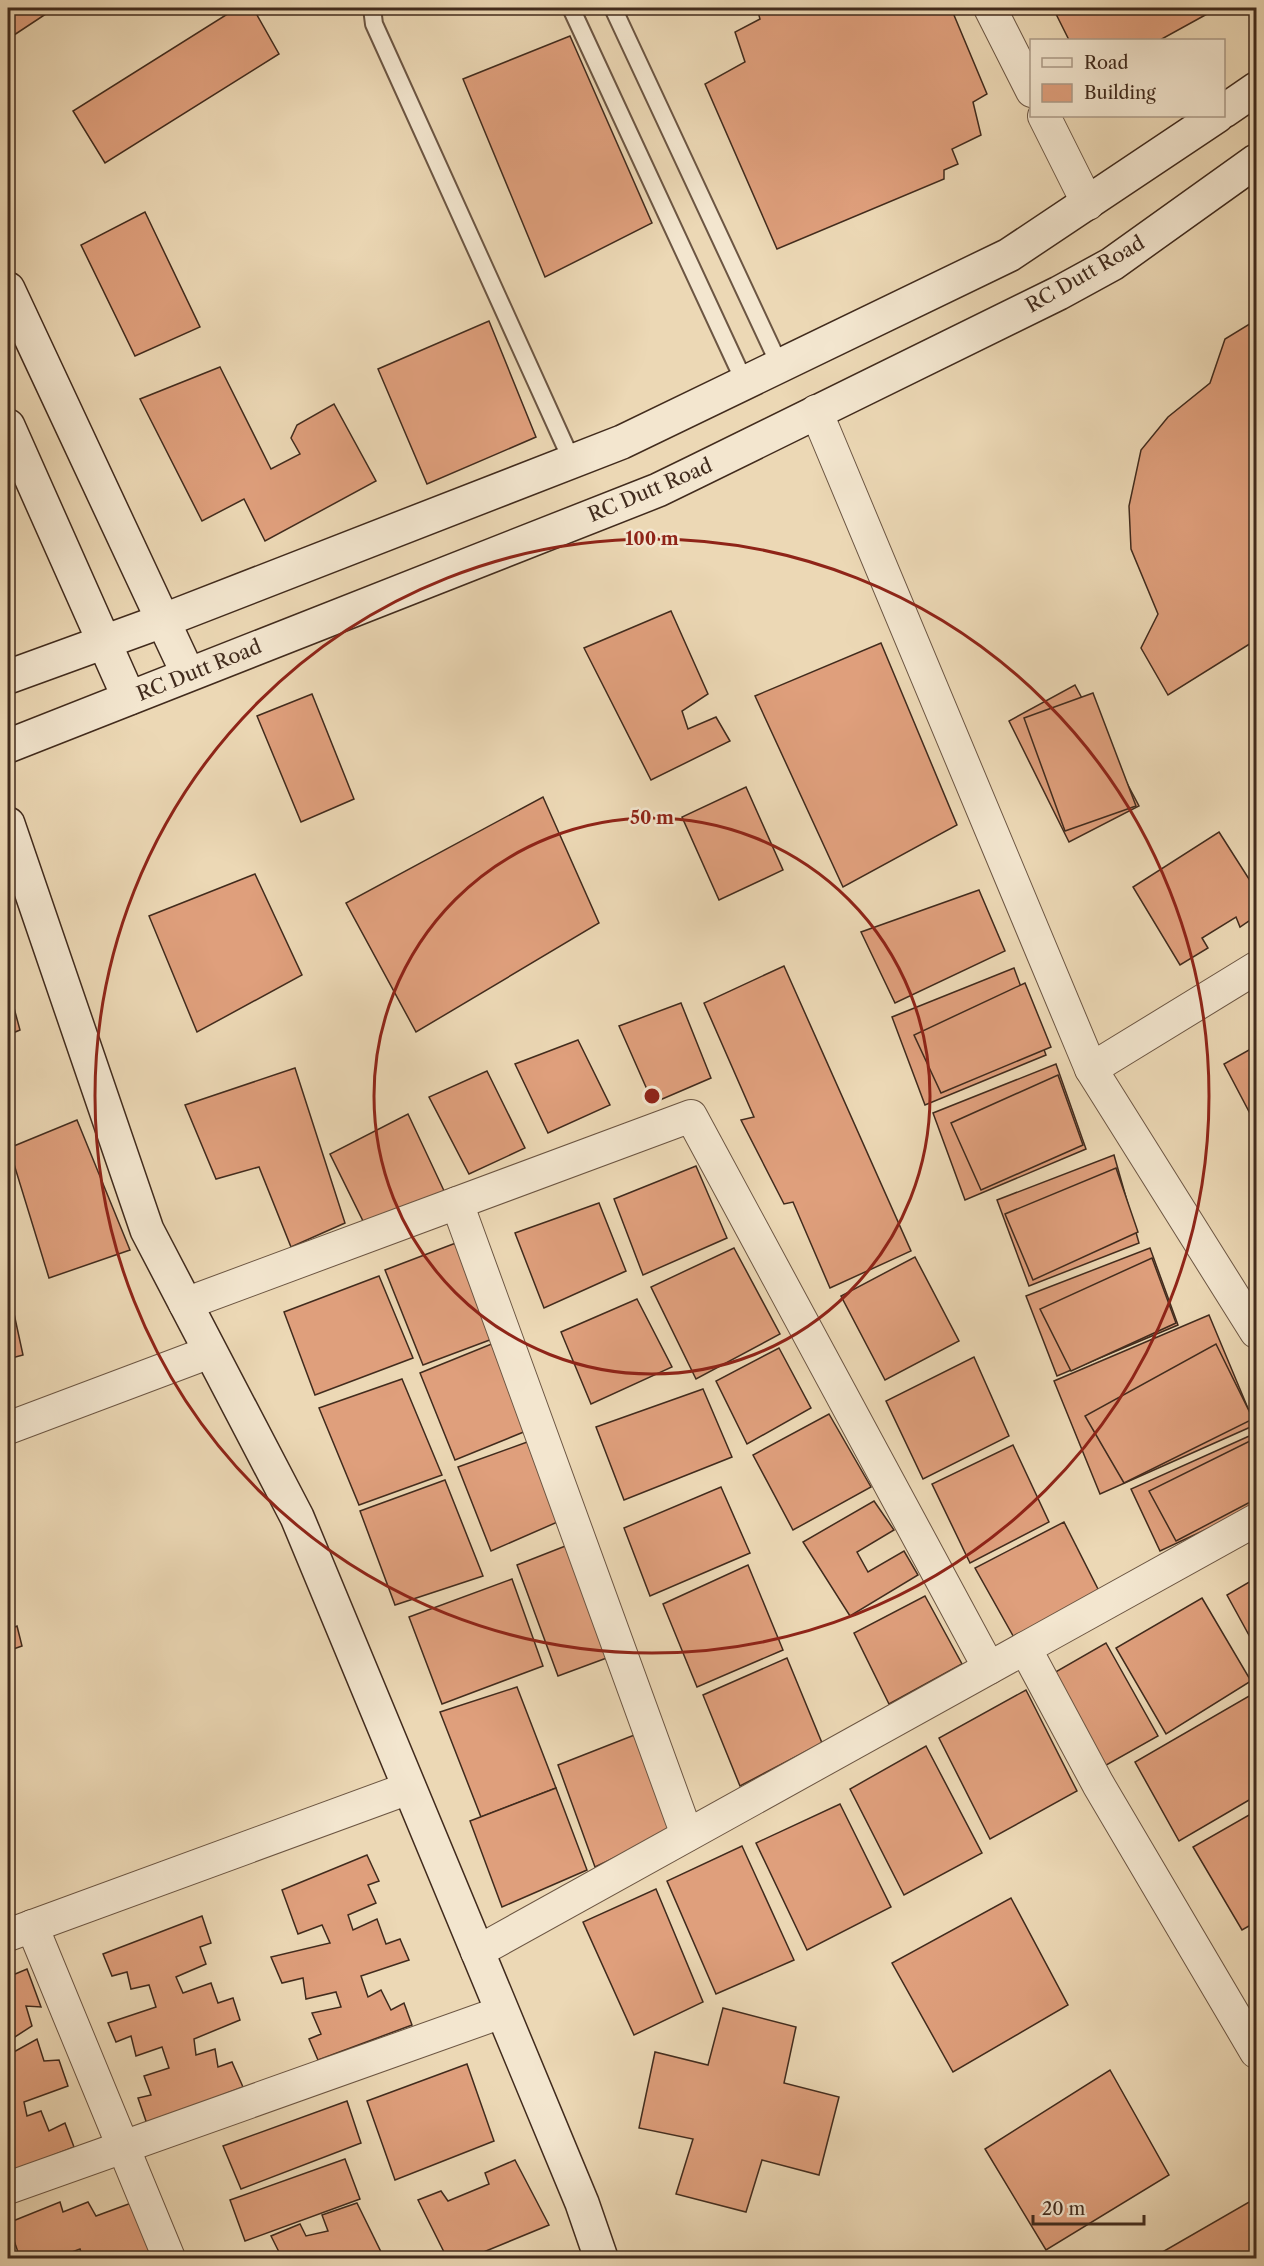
<svg xmlns="http://www.w3.org/2000/svg" width="1264" height="2266" font-family="'Libre Caslon Text',serif">
<style>
.building{fill:#df9f7c;stroke:#412b1d;stroke-width:1.5}
.lines{fill:none;stroke-linecap:round;stroke-linejoin:round}
.lane-casing{stroke:#6c5643;stroke-width:20}
.street-casing{stroke:#6c5643;stroke-width:34}
.secondary-casing{stroke:#412b1d;stroke-width:36}
.lane{stroke:#f3e6cf;stroke-width:16}
.street{stroke:#f3e6cf;stroke-width:32}
.secondary{stroke:#f3e6cf;stroke-width:33}
.ring{fill:none;stroke:#8f2418;stroke-width:3}
.labels{text-anchor:middle;dominant-baseline:central;stroke-width:5;stroke-linejoin:round;paint-order:stroke}
.street-label{font-size:20px;fill:#412b1d;stroke:#f3e6cf}
.centre{fill:#8f2418;stroke:#f3e6cf;stroke-width:3}
.ring-label{font-size:18px;text-anchor:middle;font-weight:bold;fill:#8f2418;stroke:#f3e6cf;stroke-width:5;stroke-linejoin:round;paint-order:stroke}
</style>
<rect width="100%" height="100%" fill="#ecd8b5"/>
<filter id="stains"><feTurbulence type="fractalNoise" baseFrequency=".00333" numOctaves="4"/><feColorMatrix values="0 0 0 0 .2 0 0 0 0 .09 0 0 0 0 .02 0 0 0 .5 -.17"/></filter>
<radialGradient id="worn" r=".72"><stop offset=".6" stop-color="#630" stop-opacity="0"/><stop offset="1" stop-color="#630" stop-opacity=".3"/></radialGradient>
<!-- building -->
<g class="building">
<path d="M8,8H55L8,39Z"/>
<path d="M237,8H253L279,54L105,163L73,111Z"/>
<path d="M757,8H951L987,94L973,102L981,135L952,149L958,164L944,170V179L777,249L705,84L745,62L735,32L760,19Z"/>
<path d="M1053,8H1218L1160,40H1069Z"/>
<path d="M570,36L652,223L545,277L463,79Z"/>
<path d="M145,212L200,327L135,356L81,245Z"/>
<path d="M1256,320V640L1168,695L1141,648L1158,614L1131,549L1129,506L1141,450L1168,417L1210,383L1225,339Z"/>
<path d="M489,321L536,437L427,484L378,369Z"/>
<path d="M220,367L271,469L300,454L291,438L297,425L334,404L376,481L265,541L244,499L202,521L140,399Z"/>
<path d="M671,611L708,694L682,711L688,729L716,717L730,741L651,780L584,648Z"/>
<path d="M881,643L957,825L843,887L755,696Z"/>
<path d="M1075,685L1139,806L1069,842L1009,721Z"/>
<path d="M1093,693L1136,806L1065,831L1024,718Z"/>
<path d="M312,694L354,799L301,822L257,716Z"/>
<path d="M746,787L783,870L719,900L682,817Z"/>
<path d="M543,797L599,923L416,1032L346,903Z"/>
<path d="M1219,832L1256,890V916L1240,927L1236,917L1202,938L1208,948L1180,965L1133,887Z"/>
<path d="M255,874L302,975L197,1032L149,916Z"/>
<path d="M979,890L1005,951L895,1003L861,932Z"/>
<path d="M784,966L911,1251L830,1288L793,1202L784,1204L741,1120L754,1117L704,1003Z"/>
<path d="M1014,968L1046,1055L925,1105L892,1017Z"/>
<path d="M1025,983L1051,1047L941,1093L914,1035Z"/>
<path d="M8,986L20,1030L8,1035Z"/>
<path d="M681,1003L711,1078L653,1103L619,1026Z"/>
<path d="M578,1040L610,1105L548,1133L515,1064Z"/>
<path d="M1256,1046V1120L1254,1121L1224,1064Z"/>
<path d="M1056,1064L1086,1149L965,1200L933,1113Z"/>
<path d="M295,1068L345,1223L291,1247L259,1167L216,1179L185,1105Z"/>
<path d="M487,1071L525,1148L469,1174L429,1097Z"/>
<path d="M1058,1075L1083,1145L981,1190L951,1123Z"/>
<path d="M408,1114L446,1195L366,1227L330,1154Z"/>
<path d="M77,1120L130,1250L49,1278L9,1148Z"/>
<path d="M1114,1155L1139,1243L1029,1286L997,1200Z"/>
<path d="M696,1166L727,1238L643,1275L614,1199Z"/>
<path d="M1116,1168L1138,1232L1033,1280L1005,1214Z"/>
<path d="M599,1203L626,1271L544,1308L515,1233Z"/>
<path d="M461,1241L495,1338L423,1365L385,1270Z"/>
<path d="M734,1248L780,1334L696,1379L651,1287Z"/>
<path d="M1150,1248L1178,1325L1057,1376L1026,1296Z"/>
<path d="M915,1257L959,1341L885,1380L841,1296Z"/>
<path d="M1152,1258L1176,1323L1071,1371L1040,1309Z"/>
<path d="M379,1276L413,1358L315,1395L284,1312Z"/>
<path d="M8,1286L23,1355L8,1359Z"/>
<path d="M637,1299L672,1367L591,1404L561,1332Z"/>
<path d="M1209,1315L1255,1425L1100,1494L1054,1381Z"/>
<path d="M499,1341L531,1429L455,1460L420,1373Z"/>
<path d="M1216,1344L1253,1419L1124,1483L1085,1416Z"/>
<path d="M779,1348L811,1408L747,1444L716,1381Z"/>
<path d="M974,1357L1009,1436L923,1479L886,1401Z"/>
<path d="M402,1379L442,1475L359,1505L319,1408Z"/>
<path d="M703,1389L732,1457L624,1500L596,1427Z"/>
<path d="M829,1414L871,1487L793,1530L753,1455Z"/>
<path d="M1256,1433V1506L1160,1551L1131,1489Z"/>
<path d="M1256,1438V1499L1176,1541L1149,1491Z"/>
<path d="M530,1441L562,1520L491,1551L458,1467Z"/>
<path d="M1013,1445L1049,1522L970,1563L932,1484Z"/>
<path d="M445,1480L483,1576L395,1605L360,1511Z"/>
<path d="M721,1487L750,1553L650,1596L624,1528Z"/>
<path d="M874,1501L894,1530L857,1552L868,1572L904,1551L918,1575L850,1616L803,1542Z"/>
<path d="M1064,1522L1101,1595L1016,1641L975,1568Z"/>
<path d="M573,1543L612,1656L558,1676L517,1565Z"/>
<path d="M748,1565L783,1650L697,1687L663,1604Z"/>
<path d="M1256,1578V1648L1227,1595Z"/>
<path d="M512,1579L543,1666L442,1704L409,1617Z"/>
<path d="M925,1596L962,1664L889,1704L854,1633Z"/>
<path d="M1202,1598L1251,1681L1166,1734L1116,1648Z"/>
<path d="M17,1626L22,1646L8,1651V1630Z"/>
<path d="M1106,1643L1158,1736L1101,1768L1052,1674Z"/>
<path d="M787,1658L822,1743L740,1786L703,1695Z"/>
<path d="M517,1687L556,1788L481,1817L440,1712Z"/>
<path d="M1026,1690L1077,1791L990,1839L939,1738Z"/>
<path d="M1256,1692V1796L1179,1841L1135,1762Z"/>
<path d="M642,1732L675,1829L595,1867L558,1765Z"/>
<path d="M926,1746L982,1853L904,1895L850,1789Z"/>
<path d="M556,1788L587,1870L502,1907L470,1821Z"/>
<path d="M840,1804L891,1907L807,1950L756,1843Z"/>
<path d="M1256,1811V1922L1242,1930L1193,1847Z"/>
<path d="M742,1846L794,1960L716,1994L667,1881Z"/>
<path d="M367,1855L379,1881L368,1885L376,1903L348,1915L353,1930L377,1919L386,1944L400,1939L409,1960L361,1976L368,1997L381,1990L391,2010L404,2003L412,2025L318,2060L309,2039L321,2034L312,2013L341,2007L336,1992L306,1999L303,1978L282,1983L271,1957L330,1943L322,1925L298,1934L282,1890Z"/>
<path d="M656,1889L703,2002L634,2035L583,1922Z"/>
<path d="M1011,1898L1068,2005L953,2072L892,1963Z"/>
<path d="M202,1916L211,1943L200,1947L206,1964L176,1977L183,1993L211,1983L218,2003L233,1998L240,2020L194,2039L196,2055L215,2049L218,2067L232,2062L243,2087L147,2124L138,2098L151,2095L144,2076L169,2068L162,2047L136,2056L131,2036L116,2042L108,2023L156,2007L149,1985L131,1989L127,1972L112,1976L103,1954Z"/>
<path d="M27,1969L41,2007L26,2006L32,2026L10,2040L12,2053L37,2039L44,2061L59,2060L68,2086L24,2102L27,2116L41,2111L49,2131L65,2123L74,2147L8,2173V1977Z"/>
<path d="M723,2008L796,2027L784,2083L839,2097L819,2175L762,2160L746,2212L676,2194L693,2139L639,2128L655,2052L708,2065Z"/>
<path d="M467,2064L494,2141L395,2180L367,2101Z"/>
<path d="M1110,2070L1169,2175L1046,2250L985,2149Z"/>
<path d="M347,2101L361,2143L241,2189L223,2146Z"/>
<path d="M345,2159L360,2199L245,2241L230,2200Z"/>
<path d="M515,2160L549,2225L469,2258H447L418,2200L441,2191L448,2201L489,2184L485,2173Z"/>
<path d="M1256,2198V2258H1152Z"/>
<path d="M60,2202L63,2212L88,2202L96,2216L134,2202L153,2258H83L80,2249L56,2258H20L8,2223Z"/>
<path d="M357,2203L384,2258H282L271,2236L300,2224L306,2236L328,2231L322,2215Z"/>
</g>
<g class="lines">
<!-- lane casing -->
<g class="lane-casing">
<g id="lane">
<path d="M372,8L374,24L572,461"/>
<path d="M571,8L745,383"/>
<path d="M613,8L780,366"/>
</g>
</g>
<!-- street casing -->
<g class="street-casing">
<g id="street">
<path d="M990,8L1032,91"/>
<path d="M1044,116L1088,204"/>
<path d="M816,411L1091,1069L1256,1332"/>
<path d="M1091,1069L1256,968"/>
<path d="M457,1203L687,1835"/>
<path d="M185,1304L691,1116L989,1668"/>
<path d="M8,1428L210,1352"/>
<path d="M1025,1648L1098,1784L1256,2052"/>
<path d="M32,1926L169,2258"/>
<path d="M8,1935L409,1788"/>
<path d="M477,1952L1256,1520"/>
<path d="M8,2188L502,2012"/>
</g>
</g>
<!-- secondary casing -->
<g class="secondary-casing">
<g id="secondary">
<path d="M1224,111L1256,89"/>
<path d="M8,289L188,674"/>
<path d="M8,426L129,698"/>
<path d="M8,677L162,621L622,442L1009,255L1217,116"/>
<path d="M8,746L658,490L695,472L1059,293L1112,264L1256,161"/>
<path d="M8,824L147,1230L297,1517L582,2203L601,2258"/>
</g>
</g>
<!-- lane -->
<use href="#lane" class="lane"/>
<!-- street -->
<use href="#street" class="street"/>
<!-- secondary -->
<use href="#secondary" class="secondary"/>
</g>
<!-- distance rings -->
<g class="ring">
<circle cx="652" cy="1096" r="278"/>
<circle cx="652" cy="1096" r="557"/>
</g>
<g class="labels">
<!-- street labels -->
<g class="street-label">
<text transform="translate(1085 274) rotate(-30)">RC Dutt Road</text>
<text transform="translate(650 490) rotate(-23)">RC Dutt Road</text>
<text transform="translate(199 670) rotate(-22)">RC Dutt Road</text>
</g>
</g>
<circle cx="652" cy="1096" r="9" class="centre"/>
<g class="ring-label">
<text x="652" y="545">100 m</text>
<text x="652" y="824">50 m</text>
</g>
<!-- margin -->
<rect width="1264" height="2266" fill="none" stroke="#ecd8b5" stroke-width="30"/>
<rect x="9" y="9" width="1246" height="2248" fill="none" stroke="#412b1d" stroke-width="3"/>
<rect x="15" y="15" width="1234" height="2236" fill="none" stroke="#412b1d" stroke-width="1.5"/>
<!-- legend -->
<rect x="1030" y="39" width="195" height="78" fill="#f3e6cf" stroke="#ac9b88" stroke-width="1.5"/>
<rect x="1042" y="58" width="30" height="9" fill="#f3e6cf" stroke="#ac9b88" stroke-width="1.5"/>
<text x="1084" y="69" font-size="18" fill="#412b1d">Road</text>
<rect x="1042" y="84" width="30" height="18" fill="#df9f7c" stroke="#ac9b88" stroke-width="1.5"/>
<text x="1084" y="99" font-size="18" fill="#412b1d">Building</text>
<!-- scale -->
<path d="M1033 2215v9h111v-9" fill="none" stroke="#412b1d" stroke-width="3"/>
<text x="1042" y="2215" font-size="18" fill="#412b1d" stroke="#f3e6cf" stroke-width="4.5" paint-order="stroke">20 m</text>
<rect width="100%" height="100%" filter="url(#stains)"/>
<rect width="100%" height="100%" fill="url(#worn)"/>
</svg>
